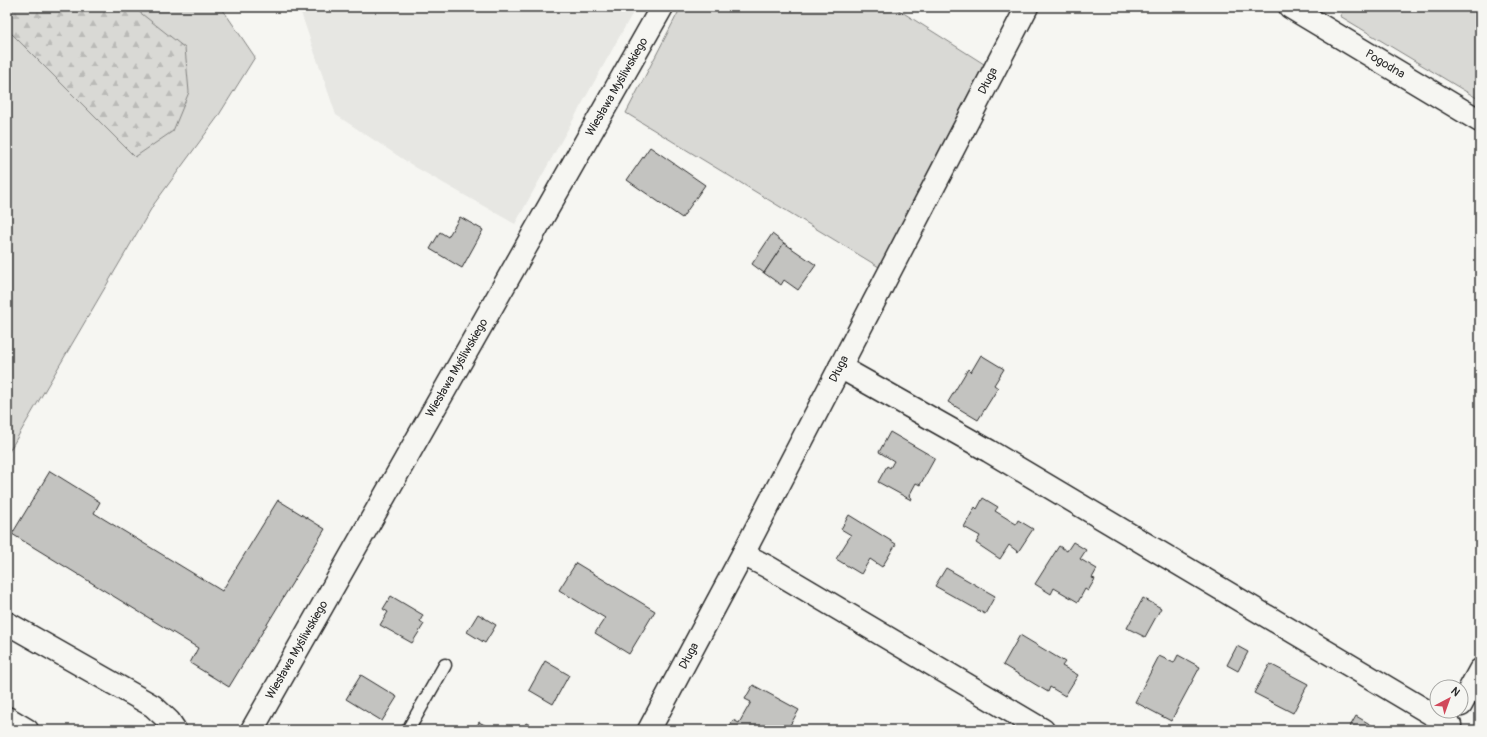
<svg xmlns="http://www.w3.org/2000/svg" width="1487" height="737" font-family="Pangolin,sans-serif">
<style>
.built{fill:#e7e7e3}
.grass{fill:#d9d9d5;stroke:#828280}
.forest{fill:url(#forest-firs);stroke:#828280}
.building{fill:#c3c3c0;stroke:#2b2b2b}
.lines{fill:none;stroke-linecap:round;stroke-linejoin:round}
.lane-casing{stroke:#2b2b2b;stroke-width:15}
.street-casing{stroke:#2b2b2b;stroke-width:25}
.lane{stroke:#f6f6f2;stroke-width:12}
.street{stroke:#f6f6f2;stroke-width:22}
.labels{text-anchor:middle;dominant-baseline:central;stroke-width:3;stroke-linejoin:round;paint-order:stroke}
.street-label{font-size:12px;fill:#2b2b2b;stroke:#f6f6f2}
</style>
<defs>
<pattern id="forest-firs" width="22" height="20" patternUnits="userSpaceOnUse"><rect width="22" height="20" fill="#d9d9d5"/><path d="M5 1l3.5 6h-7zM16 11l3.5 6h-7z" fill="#babab7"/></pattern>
</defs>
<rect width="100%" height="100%" fill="#f6f6f2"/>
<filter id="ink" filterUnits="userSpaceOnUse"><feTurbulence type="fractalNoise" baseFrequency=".025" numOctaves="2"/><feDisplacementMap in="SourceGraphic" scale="8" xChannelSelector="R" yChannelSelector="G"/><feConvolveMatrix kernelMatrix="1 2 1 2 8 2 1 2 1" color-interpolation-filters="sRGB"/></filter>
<g filter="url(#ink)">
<!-- built -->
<path class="built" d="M299,7H636L515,224L415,167L336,115Z"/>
<!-- grass -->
<g class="grass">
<path d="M7,7H221L255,57L217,118L154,204L7,455Z"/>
<path d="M681,7H894L984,64L879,267L626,113Z"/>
<path d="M1345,7H1480V100L1340,16Z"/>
</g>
<!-- forest -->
<path class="forest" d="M7,7H133L185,48L189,92L173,131L135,157L7,29Z"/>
<!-- building -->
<g class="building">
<path d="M650,147L705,185L682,218L627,180Z"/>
<path d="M460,217L483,230L462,268L430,249L440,232L448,237Z"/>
<path d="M772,234L784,243L764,273L752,264Z"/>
<path d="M784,243L816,265L798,290L784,280L781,285L764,273Z"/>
<path d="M981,355L1004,369L994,385L998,388L978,420L948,402L968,369L971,372Z"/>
<path d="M890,432L935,458L920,485L916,483L909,496L912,498L911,500L878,482L887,466L890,468L894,461L879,452Z"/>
<path d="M50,471L100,502L94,513L222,591L278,500L325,529L229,687L190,663L198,648L12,534Z"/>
<path d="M983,498L998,507L995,511L1016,524L1018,520L1033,529L1018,552L1009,545L1000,559L976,543L980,536L964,527L975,507L977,509Z"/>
<path d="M849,515L896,544L882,567L870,559L861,574L836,559L851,535L841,529Z"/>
<path d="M1073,542L1086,550L1080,559L1097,569L1092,578L1095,579L1088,591L1085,589L1078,602L1054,588L1051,594L1035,584L1059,546L1067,551Z"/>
<path d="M576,563L655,611L629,654L595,633L605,618L559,590Z"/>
<path d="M946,568L995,596L985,614L935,586Z"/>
<path d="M391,596L423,615L420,621L424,624L412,643L380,625L388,612L383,609Z"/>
<path d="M1143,598L1161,608L1145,637L1127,628Z"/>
<path d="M478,614L496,625L485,643L467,632Z"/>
<path d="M1020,635L1065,662L1062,666L1078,675L1065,696L1050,687L1048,692L1003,665Z"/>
<path d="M1237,646L1248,652L1238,671L1227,665Z"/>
<path d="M1178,655L1200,667L1171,721L1135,702L1159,656L1174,663Z"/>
<path d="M545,661L569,675L553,704L529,690Z"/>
<path d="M1270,664L1308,684L1293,713L1254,693Z"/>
<path d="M361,675L397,697L382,721L346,699Z"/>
<path d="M753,685L799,710L787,730L779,726L777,730H728L733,720L739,723L751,702L745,699Z"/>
<path d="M1356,716L1380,730H1348Z"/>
<path d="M479,722L494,730H475Z"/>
<path d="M526,723L540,730H522Z"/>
</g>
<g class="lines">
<!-- lane casing -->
<g class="lane-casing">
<path id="lane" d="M408,730L445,665"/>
</g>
<!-- street casing -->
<g class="street-casing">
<g id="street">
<path d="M1290,7L1480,121"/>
<path d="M840,367L989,451L1450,725"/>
<path d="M743,554L768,567L1043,730"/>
<path d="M7,623L153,706L169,721L175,730"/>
<path d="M1461,705L1480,670"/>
<path d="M7,718L27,730"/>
<path d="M252,730L662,7"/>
<path d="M649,730L743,554L1027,7"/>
</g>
</g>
<!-- lane -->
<use href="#lane" class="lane"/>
<!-- street -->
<use href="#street" class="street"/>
</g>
</g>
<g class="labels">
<!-- street labels -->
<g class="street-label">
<text transform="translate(1385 64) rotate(31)">Pogodna</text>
<text transform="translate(988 81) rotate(-63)">Długa</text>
<text transform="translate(617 87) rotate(-60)">Wiesława Myśliwskiego</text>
<text transform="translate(457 368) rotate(-60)">Wiesława Myśliwskiego</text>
<text transform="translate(839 369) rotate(-63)">Długa</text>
<text transform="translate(297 650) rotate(-60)">Wiesława Myśliwskiego</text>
<text transform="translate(689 656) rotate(-62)">Długa</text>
</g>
</g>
<!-- margin -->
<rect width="1487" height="737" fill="none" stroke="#f6f6f2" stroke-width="24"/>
<rect x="12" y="12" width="1463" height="713" fill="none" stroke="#2b2b2b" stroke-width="1.5" filter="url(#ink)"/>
<!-- north arrow -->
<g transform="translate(1449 699) rotate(41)"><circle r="19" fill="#f6f6f2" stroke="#a5a5a2"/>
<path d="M0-3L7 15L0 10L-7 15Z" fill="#d1495b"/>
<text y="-6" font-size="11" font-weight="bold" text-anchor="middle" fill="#2b2b2b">N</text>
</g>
</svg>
